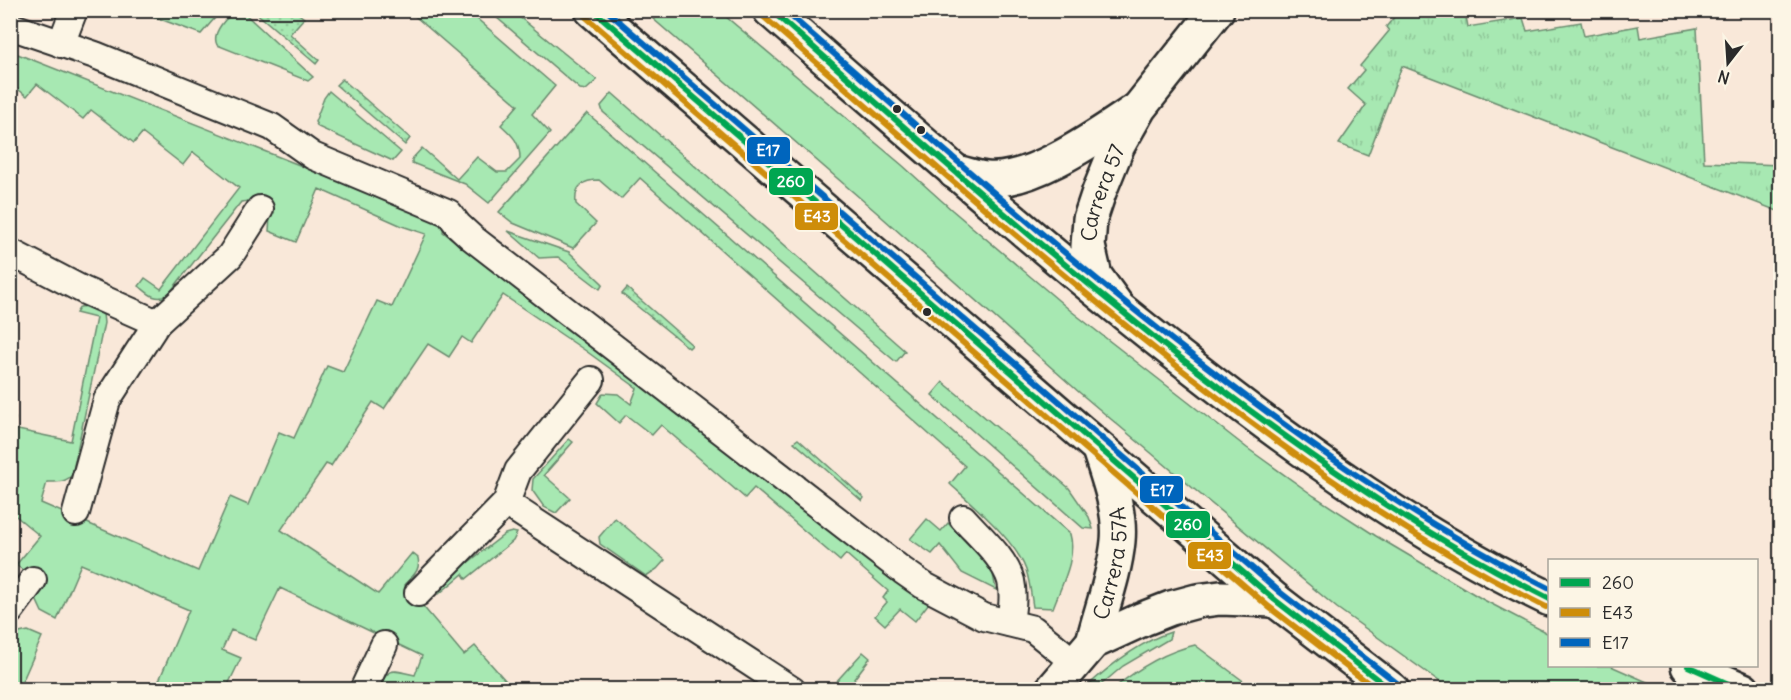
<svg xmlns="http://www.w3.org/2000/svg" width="1791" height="700" font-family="Delius,sans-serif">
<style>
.grass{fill:#a7e8b2;stroke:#698a6e;stroke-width:1.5}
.park{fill:url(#park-tufts);stroke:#698a6e;stroke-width:1.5}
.garden{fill:url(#garden-dots);stroke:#698a6e;stroke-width:1.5}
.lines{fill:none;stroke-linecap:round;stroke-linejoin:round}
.lane-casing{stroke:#2b2b2b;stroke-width:30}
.street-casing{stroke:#2b2b2b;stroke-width:38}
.primary-casing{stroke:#2b2b2b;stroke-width:38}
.lane{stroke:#fcf5e5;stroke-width:26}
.street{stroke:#fcf5e5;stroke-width:33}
.primary{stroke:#fcf5e5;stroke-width:33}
.bus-1-casing{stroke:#fcf5e5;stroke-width:10}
.bus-2-casing{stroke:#fcf5e5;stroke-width:10}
.bus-3-casing{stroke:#fcf5e5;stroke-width:10}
.bus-1{stroke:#00a651;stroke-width:6}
.bus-2{stroke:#ce8d09;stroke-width:6}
.bus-3{stroke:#0065bd;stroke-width:6}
.bus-dot{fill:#2b2b2b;stroke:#fcf5e5;stroke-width:2}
.labels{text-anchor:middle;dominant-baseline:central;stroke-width:6;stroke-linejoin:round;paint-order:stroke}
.street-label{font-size:21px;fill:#2b2b2b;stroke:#fcf5e5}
.line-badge{stroke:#fcf5e5;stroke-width:2}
.badge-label{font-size:16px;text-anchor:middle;font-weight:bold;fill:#fff}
</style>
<defs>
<pattern id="park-tufts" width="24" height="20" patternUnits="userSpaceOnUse" patternTransform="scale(1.5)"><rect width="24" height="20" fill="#a7e8b2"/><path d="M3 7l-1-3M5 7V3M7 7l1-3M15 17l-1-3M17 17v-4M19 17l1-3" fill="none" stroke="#90c799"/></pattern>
<pattern id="garden-dots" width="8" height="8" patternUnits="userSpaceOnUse" patternTransform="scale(1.5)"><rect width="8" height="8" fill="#a7e8b2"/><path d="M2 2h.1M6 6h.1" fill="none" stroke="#90c799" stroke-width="1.8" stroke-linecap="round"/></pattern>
</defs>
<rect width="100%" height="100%" fill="#f9e8d9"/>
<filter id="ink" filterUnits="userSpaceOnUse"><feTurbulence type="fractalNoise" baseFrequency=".0167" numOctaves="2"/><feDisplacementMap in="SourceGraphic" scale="12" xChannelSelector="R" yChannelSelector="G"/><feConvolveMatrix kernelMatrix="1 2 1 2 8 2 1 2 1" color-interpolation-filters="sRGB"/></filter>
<g filter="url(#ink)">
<!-- grass -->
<g class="grass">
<path d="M138,11H221L201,34Z"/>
<path d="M238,11L244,13L313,77L308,81L217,45C211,33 227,15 238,11Z"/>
<path d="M409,11H468L555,86L532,114L550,133L489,203L465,184L412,163V159L422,148L457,179L477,157L497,172H507L520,159C520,142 513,136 501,125L518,105Z"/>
<path d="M489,11H512L597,80L586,90L580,89Z"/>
<path d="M644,11H719L902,165L952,210L1071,311L1247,448L1314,496L1376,536L1484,600L1549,634L1550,666H1611L1663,689H1450L1337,608L1207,500L1080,393L875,211Z"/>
<path d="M10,51L444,222L443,232L728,447L929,603L915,621L900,609L885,625L875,616L887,602L883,598L888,591L846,554L840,561L754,488L745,498L661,425L652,435L626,415L619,423L597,403L603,393L618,394L631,404L637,388L586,351L503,295L471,343L462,337L449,357L428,344L384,409L373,402L331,466L326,464L281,530L378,594L412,553L418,558C421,571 412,576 405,585L464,655L475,646L513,689H378C390,664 393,671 415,675L422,656L280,588L255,640L231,630L222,650L241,658L226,689H146L149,683L157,685L189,610L81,564L57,620L42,612L36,599L44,587L16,565L40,536L11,512V417L15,418L13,429L71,441L96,318L76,313L80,307L87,306L103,314L104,323L72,475C65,483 57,482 47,482L41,503L198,571L230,497L248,505L279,432L294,438L327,366L343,372L377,301L392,307L426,234L402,226L319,189L296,242L269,231L270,216L249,201L241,202L167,296C154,301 148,293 139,286L145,278L161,289L239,188L193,152L183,165L142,133L134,143L91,110L83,119L37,84L27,96L11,84Z"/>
<path d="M329,91L401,152L393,161L318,127L315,122L324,98Z"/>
<path d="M612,93L905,351L896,362L603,112L601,106Z"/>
<path d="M587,113L1070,534C1077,558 1061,586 1053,608L1033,607C1031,595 1030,582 1026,570C1016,541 973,505 950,484L965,466L640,178L621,199L599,180C583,180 574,186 576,204L596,223L573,248L513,223L499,212Z"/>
<path d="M508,231L569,252L603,284L600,289L558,257L539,258Z"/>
<path d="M943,382L1069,488L1089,517L1093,529L1083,528L932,395Z"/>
<path d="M569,439L573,442L544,475L570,498L556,513L544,507L532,490L533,479Z"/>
<path d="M798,439L864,498L862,501L794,442Z"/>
<path d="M615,518L665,560L657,569L646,576L600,544L599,537Z"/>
<path d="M927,519L941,531L948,523L992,569L996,590L962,573L940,545L932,554L910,539Z"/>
<path d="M512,532L517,533L513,541L466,579L463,574L439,594L435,588L505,534Z"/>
<path d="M28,631L42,637L19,689H11V643L15,634Z"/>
<path d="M1171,632L1169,639L1123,666L1096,689H1084C1107,668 1141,641 1171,632Z"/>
<path d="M1195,645L1254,689H1113C1137,669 1164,652 1195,645Z"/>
<path d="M863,652L870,658L854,679L866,689H836L834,684Z"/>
</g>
<!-- park -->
<path class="park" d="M1399,11H1465L1468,27L1523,18L1527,31L1581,22L1584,36L1638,26L1640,38L1697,28L1704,162L1780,165V212L1402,66L1368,155L1339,144L1366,105L1348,89L1364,70L1360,66L1389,31L1386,27Z"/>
<!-- garden -->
<g class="garden">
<path d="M254,11H295L304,18L290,34L319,60L316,64Z"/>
<path d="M342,79L410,138L405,145L336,85Z"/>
<path d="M627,288L692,345L689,348L622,294Z"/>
</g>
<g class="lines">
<!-- lane casing -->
<g class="lane-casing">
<g id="lane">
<path d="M10,26L95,55L272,127L313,156L449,213L458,225L471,237L903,571L923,585L984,617L1033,629L1075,663"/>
<path d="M61,44L74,10"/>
<path d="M10,252L85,291L157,323"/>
<path d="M506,503L792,690"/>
<path d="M76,513L107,400L157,323L230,256L260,209"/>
<path d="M963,518C979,536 1005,558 1011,581C1014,595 1012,609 1010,623"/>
<path d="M418,593L506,503L518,471L591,380"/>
<path d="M10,611L33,580"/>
<path d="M363,690L384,645"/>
</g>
</g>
<!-- street casing -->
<g class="street-casing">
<g id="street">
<path d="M955,172C965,174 976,178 986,179C1031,184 1099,135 1135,111"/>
<path id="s1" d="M1116,305L1095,276L1088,246L1090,219L1099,192L1118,145L1139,108L1217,10"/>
<path id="s2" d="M1093,642C1101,610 1115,574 1118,541C1121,511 1108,478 1099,449"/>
<path d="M1052,690L1093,642L1143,619L1171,608L1197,601L1220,598L1275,600"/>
</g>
</g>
<!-- primary casing -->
<g class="primary-casing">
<g id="primary">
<path d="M592,10L1275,600L1392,690"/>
<path d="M770,10C910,132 1049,256 1195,369C1306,456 1422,538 1550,599"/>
<path d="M1688,666L1743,690"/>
</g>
</g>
<!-- lane -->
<use href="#lane" class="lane"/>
<!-- street -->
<use href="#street" class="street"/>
<!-- primary -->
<use href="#primary" class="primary"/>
<!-- bus-1 casing -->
<g class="bus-1-casing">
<g id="bus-1">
<path d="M593,10L1275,600L1391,690"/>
<path d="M771,10C900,124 1029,238 1164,345C1287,441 1410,529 1550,599"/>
<path d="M1688,666L1742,690"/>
</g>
</g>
<!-- bus-2 casing -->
<g class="bus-2-casing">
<g id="bus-2">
<path d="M586,17L1269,607L1377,690"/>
<path d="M764,17C894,130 1023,245 1159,352C1282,449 1406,537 1546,607"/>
</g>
</g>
<!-- bus-3 casing -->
<g class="bus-3-casing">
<g id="bus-3">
<path d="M606,10L1281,593L1397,683"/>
<path d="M784,10C912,122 1038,234 1171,339C1291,433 1413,520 1550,589"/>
</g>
</g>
<!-- bus-1 -->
<use href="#bus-1" class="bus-1"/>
<!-- bus-2 -->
<use href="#bus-2" class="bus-2"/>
<!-- bus-3 -->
<use href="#bus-3" class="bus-3"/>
</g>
</g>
<!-- markers -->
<g class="bus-dot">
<circle cx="897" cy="109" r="5"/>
<circle cx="921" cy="130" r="5"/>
<circle cx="927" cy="312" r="5"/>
</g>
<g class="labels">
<!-- street labels -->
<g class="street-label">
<text stroke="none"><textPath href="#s1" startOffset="122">Carrera 57</textPath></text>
<text stroke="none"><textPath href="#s2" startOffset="81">Carrera 57A</textPath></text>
</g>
</g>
<g class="line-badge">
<rect x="746" y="136" width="45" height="29" rx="6" fill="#0065bd"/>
<rect x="768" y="167" width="46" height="29" rx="6" fill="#00a651"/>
<rect x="794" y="202" width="45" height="29" rx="6" fill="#ce8d09"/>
<rect x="1139" y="475" width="45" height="29" rx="6" fill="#0065bd"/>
<rect x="1165" y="510" width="46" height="29" rx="6" fill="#00a651"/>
<rect x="1187" y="541" width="45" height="29" rx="6" fill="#ce8d09"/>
</g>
<g class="badge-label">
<text x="768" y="156">E17</text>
<text x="791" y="187">260</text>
<text x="817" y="222">E43</text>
<text x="1162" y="496">E17</text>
<text x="1188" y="530">260</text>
<text x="1210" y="561">E43</text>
</g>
<!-- margin -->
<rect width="1791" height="700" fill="none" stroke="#fcf5e5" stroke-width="36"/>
<rect x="18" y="18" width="1755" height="664" fill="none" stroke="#2b2b2b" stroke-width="2" filter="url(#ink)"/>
<!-- legend -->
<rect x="1548" y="559" width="210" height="108" fill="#fcf5e5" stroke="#a8a49b" stroke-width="1.5"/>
<rect x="1560" y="578" width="30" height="9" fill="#00a651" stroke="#a8a49b" stroke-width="1.5"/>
<text x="1602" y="589" font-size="18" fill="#2b2b2b">260</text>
<rect x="1560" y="608" width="30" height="9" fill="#ce8d09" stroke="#a8a49b" stroke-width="1.5"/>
<text x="1602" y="619" font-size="18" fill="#2b2b2b">E43</text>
<rect x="1560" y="638" width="30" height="9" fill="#0065bd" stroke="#a8a49b" stroke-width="1.5"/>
<text x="1602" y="649" font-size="18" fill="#2b2b2b">E17</text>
<!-- north arrow -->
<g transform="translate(1728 63) rotate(197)" stroke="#fcf5e5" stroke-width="4.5" paint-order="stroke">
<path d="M0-4.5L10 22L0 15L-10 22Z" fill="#2b2b2b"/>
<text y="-9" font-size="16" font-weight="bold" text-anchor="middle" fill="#2b2b2b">N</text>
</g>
</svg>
